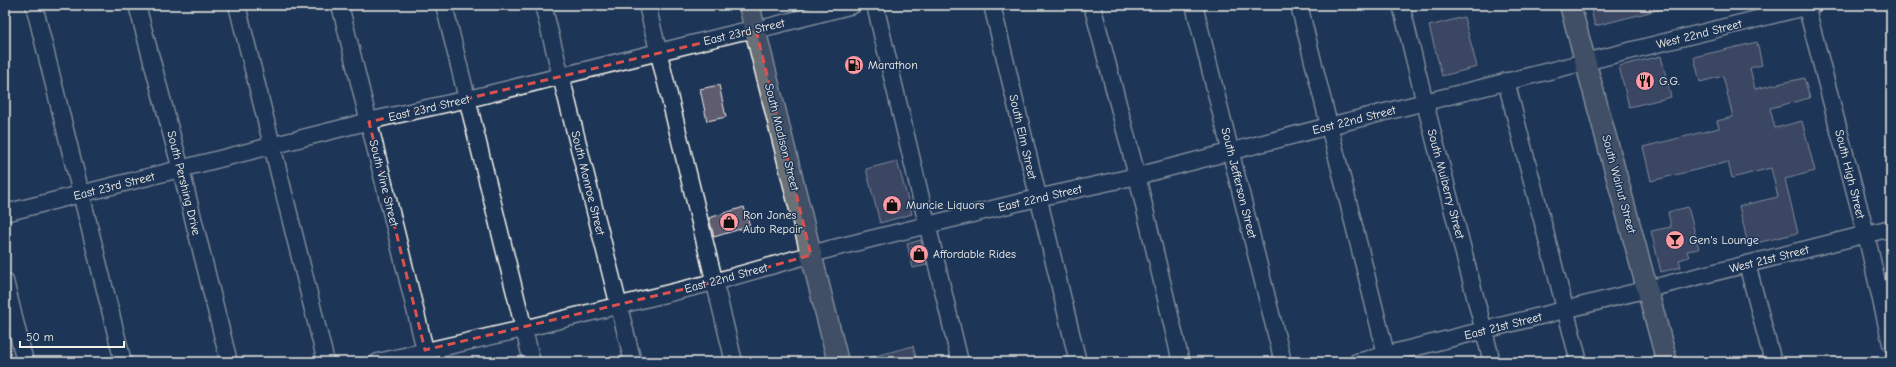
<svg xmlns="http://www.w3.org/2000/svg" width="1896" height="367" font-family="'Comic Neue',sans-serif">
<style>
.building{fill:#615c6f;stroke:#f4f1e8}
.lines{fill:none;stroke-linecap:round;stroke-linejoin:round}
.minor-casing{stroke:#f4f1e8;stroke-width:19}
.major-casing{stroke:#f4f1e8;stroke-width:23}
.minor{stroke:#1d3557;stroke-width:16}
.major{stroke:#6a7074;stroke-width:20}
.marked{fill:none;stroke:#dc504e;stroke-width:3;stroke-dasharray:8 5;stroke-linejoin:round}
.labels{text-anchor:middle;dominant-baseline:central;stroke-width:3;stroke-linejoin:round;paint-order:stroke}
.street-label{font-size:12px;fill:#f4f1e8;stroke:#1d3557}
.poi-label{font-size:12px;fill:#f4f1e8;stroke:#1d3557;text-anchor:start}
</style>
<rect width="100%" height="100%" fill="#1d3557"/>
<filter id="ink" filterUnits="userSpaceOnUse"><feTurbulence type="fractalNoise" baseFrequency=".025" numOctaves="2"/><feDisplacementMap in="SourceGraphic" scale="8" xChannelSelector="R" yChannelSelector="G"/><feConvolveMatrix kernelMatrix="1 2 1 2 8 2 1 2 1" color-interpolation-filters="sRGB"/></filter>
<g filter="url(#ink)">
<!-- building -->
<g class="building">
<path d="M1590,5H1661L1662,9L1595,26Z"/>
<path d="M1464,17L1477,67L1442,76L1429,26Z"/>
<path d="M1757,42L1762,65L1750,68L1755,89L1804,78L1810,98L1770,108L1775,128L1802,121L1815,171L1785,179L1798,233L1748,245L1739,206L1778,197L1771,168L1732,178L1728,162L1651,181L1643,147L1719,128L1717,121L1733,117L1723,76L1700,82L1694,57Z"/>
<path d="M1661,56L1671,97L1629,107L1619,66Z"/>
<path d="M719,85L726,117L707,121L700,89Z"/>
<path d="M897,161L912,214L880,223L866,169Z"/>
<path d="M744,207L750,226L714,237L709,218Z"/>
<path d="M1688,207L1699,249L1687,251L1689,257L1679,260L1681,267L1661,272L1651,231L1671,227L1668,212Z"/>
<path d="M921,240L927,265L913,268L907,244Z"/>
<path d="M913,346L917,362H869L868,358Z"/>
</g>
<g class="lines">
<!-- minor casing -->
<g class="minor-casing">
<g id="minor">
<path d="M34,5L123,362"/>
<path d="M137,5L181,170L229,362"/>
<path d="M237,5L326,362"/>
<path d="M340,5L428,362"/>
<path d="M444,5L532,362"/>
<path d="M543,5L633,362"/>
<path d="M647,5L734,362"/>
<path d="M875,5L960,362"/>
<path d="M992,5L1078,362"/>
<path d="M1092,5L1137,176L1181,362"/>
<path d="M1194,5L1283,362"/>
<path d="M1299,5L1388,362"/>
<path d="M1401,5L1425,103L1492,362"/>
<path d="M1806,5L1866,234L1891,344"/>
<path d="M1506,81L1579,362"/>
<path d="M5,213L382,118L468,99L740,32L756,30L853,5"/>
<path d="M1747,264L1773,362"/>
<path d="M5,281L25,362"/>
<path d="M378,362L523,329L714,282L830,249L1037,198L1137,176L1329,126L1813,5"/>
<path d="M1357,362L1891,228"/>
</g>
</g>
<!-- major casing -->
<g class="major-casing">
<g id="major">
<path d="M749,5L838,362"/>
<path d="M1570,5L1667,362"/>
</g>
</g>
<!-- minor -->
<use href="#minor" class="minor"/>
<!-- major -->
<use href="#major" class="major"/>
</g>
</g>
<!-- marked area -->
<path d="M0 0H1896V367H0ZM756,30L811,255L714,282L425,350L369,122Z" fill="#1d3557" fill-opacity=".55" fill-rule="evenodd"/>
<path class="marked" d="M756,30L811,255L714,282L425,350L369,122Z"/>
<!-- icons -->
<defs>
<g id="fuel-disc" transform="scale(1)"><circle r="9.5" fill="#ff9aa2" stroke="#1d3557"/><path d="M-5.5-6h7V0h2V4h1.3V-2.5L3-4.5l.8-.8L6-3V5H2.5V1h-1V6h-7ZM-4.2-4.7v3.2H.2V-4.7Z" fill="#111"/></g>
<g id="restaurant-disc" transform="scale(1)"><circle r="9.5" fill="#ff9aa2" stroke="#1d3557"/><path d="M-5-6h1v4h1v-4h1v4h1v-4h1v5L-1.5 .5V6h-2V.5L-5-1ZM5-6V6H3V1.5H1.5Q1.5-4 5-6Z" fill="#111"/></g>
<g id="shop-disc" transform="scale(1)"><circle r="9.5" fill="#ff9aa2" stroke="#1d3557"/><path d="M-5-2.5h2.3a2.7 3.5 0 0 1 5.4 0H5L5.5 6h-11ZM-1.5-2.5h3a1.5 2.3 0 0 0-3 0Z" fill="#111"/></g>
<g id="bar-disc" transform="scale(1)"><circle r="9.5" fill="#ff9aa2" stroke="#1d3557"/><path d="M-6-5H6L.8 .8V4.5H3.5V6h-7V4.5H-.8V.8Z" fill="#111"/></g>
</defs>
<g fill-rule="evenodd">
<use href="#fuel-disc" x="854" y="65"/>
<use href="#restaurant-disc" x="1645" y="81"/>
<use href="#shop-disc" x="892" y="205"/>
<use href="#shop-disc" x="729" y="222"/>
<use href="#bar-disc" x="1675" y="240"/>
<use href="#shop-disc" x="919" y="254"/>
</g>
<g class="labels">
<!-- street labels -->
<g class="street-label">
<text transform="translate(744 32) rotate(-13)">East 23rd Street</text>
<text transform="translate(1699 34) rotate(-14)">West 22nd Street</text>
<text transform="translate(429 108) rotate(-13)">East 23rd Street</text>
<text transform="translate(1354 120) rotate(-14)">East 22nd Street</text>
<text transform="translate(782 137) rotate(76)">South Madison Street</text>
<text transform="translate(1023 137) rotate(77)">South Elm Street</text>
<text transform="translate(1850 174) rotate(76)">South High Street</text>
<text transform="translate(184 183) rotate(76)">South Pershing Drive</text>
<text transform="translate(384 183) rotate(76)">South Vine Street</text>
<text transform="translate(588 183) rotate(76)">South Monroe Street</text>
<text transform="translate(1239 183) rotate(76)">South Jefferson Street</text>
<text transform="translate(1446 184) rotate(75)">South Mulberry Street</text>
<text transform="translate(1619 184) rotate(75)">South Walnut Street</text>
<text transform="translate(114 186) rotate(-14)">East 23rd Street</text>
<text transform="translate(1040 198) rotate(-13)">East 22nd Street</text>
<text transform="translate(1769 259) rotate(-14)">West 21st Street</text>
<text transform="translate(726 278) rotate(-15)">East 22nd Street</text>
<text transform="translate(1503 326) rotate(-14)">East 21st Street</text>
</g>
<!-- poi labels -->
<g class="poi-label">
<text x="868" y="65">Marathon</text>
<text x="1659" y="81">G.G.</text>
<text x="906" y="205">Muncie Liquors</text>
<text x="743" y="215">Ron Jones<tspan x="743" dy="14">Auto Repair</tspan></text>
<text x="1689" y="240">Gen's Lounge</text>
<text x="933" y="254">Affordable Rides</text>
</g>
</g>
<!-- margin -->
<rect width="1896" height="367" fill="none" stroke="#1d3557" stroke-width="20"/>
<rect x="10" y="10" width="1876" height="347" fill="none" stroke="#f4f1e8" stroke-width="1.5" filter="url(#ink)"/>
<!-- scale -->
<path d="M20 341v6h104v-6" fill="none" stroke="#f4f1e8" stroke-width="2"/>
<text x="26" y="341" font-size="12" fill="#f4f1e8" stroke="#1d3557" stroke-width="3" paint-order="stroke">50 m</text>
</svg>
